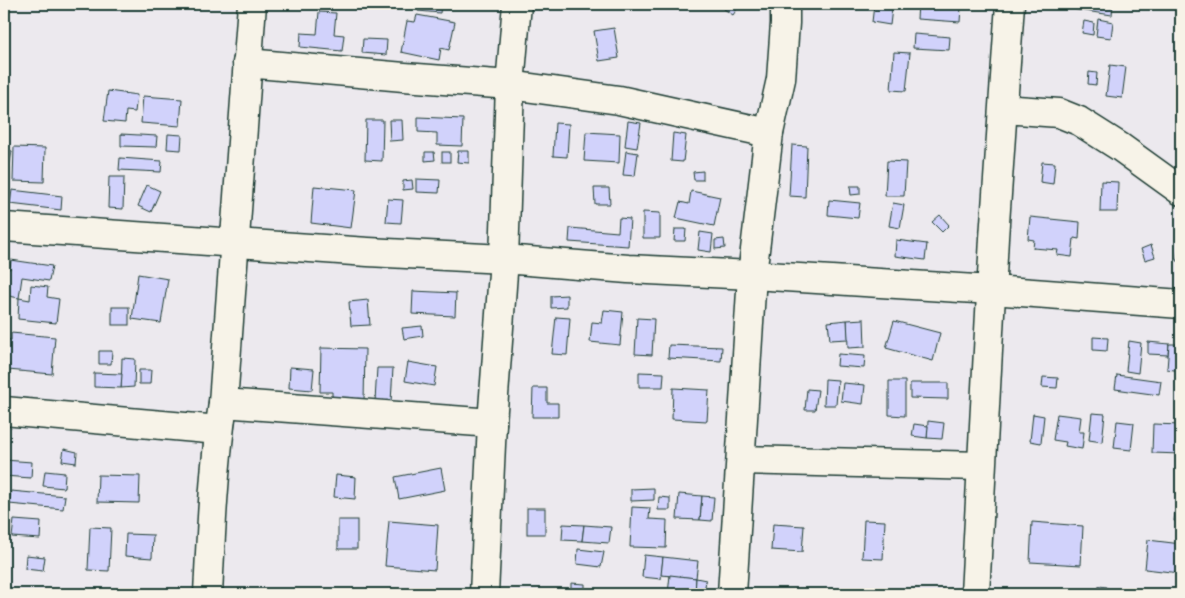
<svg xmlns="http://www.w3.org/2000/svg" width="1185" height="598" font-family="'Indie Flower',sans-serif">
<style>
.building{fill:#d1d2fb;stroke:#1f3d34}
.lines{fill:none;stroke-linecap:round;stroke-linejoin:round}
.minor-casing{stroke:#1f3d34;stroke-width:31}
.minor{stroke:#f7f3e8;stroke-width:28}
</style>
<rect width="100%" height="100%" fill="#ece9ee"/>
<filter id="ink" filterUnits="userSpaceOnUse"><feTurbulence type="fractalNoise" baseFrequency=".02" numOctaves="2"/><feDisplacementMap in="SourceGraphic" scale="10" xChannelSelector="R" yChannelSelector="G"/><feConvolveMatrix kernelMatrix="1 2 1 2 8 2 1 2 1" color-interpolation-filters="sRGB"/></filter>
<g filter="url(#ink)">
<!-- building -->
<g class="building">
<path d="M376,4H385V7L376,8Z"/>
<path d="M418,4H441L440,13L418,11Z"/>
<path d="M727,4H735L739,6L733,15L724,9Z"/>
<path d="M918,4L961,7L960,22L917,19Z"/>
<path d="M1058,4H1113L1112,15L1058,7Z"/>
<path d="M874,5L892,8L890,25L872,22Z"/>
<path d="M319,12L336,13L334,34L344,35L342,51L300,47L301,33L317,34Z"/>
<path d="M417,15L455,22L449,50L441,48L439,60L401,52L407,21L415,22Z"/>
<path d="M1098,19L1113,22L1111,38L1096,36Z"/>
<path d="M1084,21L1094,23L1093,35L1082,33Z"/>
<path d="M614,28L619,58L599,61L594,31Z"/>
<path d="M914,34L950,37L949,50L913,48Z"/>
<path d="M363,39L387,40L386,55L362,53Z"/>
<path d="M894,52L910,53L906,91L891,90Z"/>
<path d="M1110,65L1126,67L1122,98L1106,96Z"/>
<path d="M1089,72L1097,73L1096,85L1088,84Z"/>
<path d="M108,91L137,95L135,112L126,111L125,123L104,121Z"/>
<path d="M143,96L182,99L180,126L141,123Z"/>
<path d="M418,117L463,119L462,146L437,145V133L418,132Z"/>
<path d="M366,120H383L382,161L365,160Z"/>
<path d="M389,120H402L403,140L390,141Z"/>
<path d="M628,121L641,123L637,148L625,146Z"/>
<path d="M555,123L569,124L567,157L553,156Z"/>
<path d="M586,132L620,134L619,163L584,161Z"/>
<path d="M673,133L686,135L683,162L671,161Z"/>
<path d="M121,134L157,136L156,147L121,146Z"/>
<path d="M168,134L182,135L181,150L167,149Z"/>
<path d="M792,145L807,146L805,197L789,196Z"/>
<path d="M14,147L45,148L44,182L13,181Z"/>
<path d="M4,149L12,151L9,167L4,166Z"/>
<path d="M458,151H469V163L457,162Z"/>
<path d="M626,151L638,153L635,176L623,175Z"/>
<path d="M425,152H434L435,160L425,161Z"/>
<rect x="442" y="152" width="8" height="10"/>
<path d="M120,158L162,161L161,172L119,170Z"/>
<path d="M887,161L906,162L904,196H885Z"/>
<path d="M1042,162L1055,163L1053,184L1040,182Z"/>
<path d="M703,171V180H694L693,172Z"/>
<path d="M109,177H124L123,209L108,208Z"/>
<path d="M416,179L440,180L439,193L416,192Z"/>
<path d="M412,180L413,189L403,190V181Z"/>
<path d="M1101,181L1118,182L1117,212H1100Z"/>
<path d="M147,185L160,191L151,212L138,206Z"/>
<path d="M314,186L356,190L351,228L311,223Z"/>
<path d="M850,186H860V194L851,195Z"/>
<path d="M594,188H609L610,204H595Z"/>
<path d="M12,190L62,196L61,210L10,204Z"/>
<path d="M691,191L720,197L714,226L676,218L680,202L689,204Z"/>
<path d="M388,199L403,200L401,223L386,222Z"/>
<path d="M829,200L860,203L858,218L828,215Z"/>
<path d="M893,203L904,205L900,228L889,226Z"/>
<path d="M643,212L660,213V238H643Z"/>
<path d="M940,215L949,225L942,232L932,222Z"/>
<path d="M1030,217L1080,222L1079,239L1074,238L1072,257L1057,255L1058,250L1033,248L1034,240L1028,239Z"/>
<path d="M619,218L630,219L628,246L569,242L570,228L618,232Z"/>
<path d="M675,229H686L685,241H674Z"/>
<path d="M700,232L713,234L711,252L698,250Z"/>
<path d="M724,239L725,248L715,249V240Z"/>
<path d="M896,240L927,244L925,260L895,256Z"/>
<path d="M1151,245L1155,257L1145,260L1141,249Z"/>
<path d="M1179,247L1181,248V261H1177Z"/>
<path d="M11,260L52,266L49,281L22,277L19,298L4,295V268L10,269Z"/>
<path d="M138,274L168,279L161,323L132,319Z"/>
<path d="M31,285L48,287L47,297L59,299L56,323L18,319L19,298L30,300Z"/>
<path d="M413,291L456,293L455,316L412,314Z"/>
<path d="M567,295V307L551,308V296Z"/>
<path d="M368,300L370,325L351,326L349,302Z"/>
<rect x="112" y="307" width="17" height="18"/>
<path d="M604,310L623,312L620,345L590,342L592,322L602,323Z"/>
<path d="M556,317L570,318L567,355L552,354Z"/>
<path d="M637,318L654,319L652,355L635,354Z"/>
<path d="M864,319L865,347L848,348L847,320Z"/>
<path d="M847,320L848,339L830,340L828,322Z"/>
<path d="M894,321L940,333L933,361L886,348Z"/>
<path d="M422,326L423,336L404,339L402,328Z"/>
<path d="M11,333L55,337L52,374L8,370L9,364H4V339L11,340Z"/>
<path d="M1093,337L1108,338L1107,351L1093,350Z"/>
<path d="M1129,341L1141,343L1138,373L1126,371Z"/>
<path d="M1148,342L1169,344L1168,355L1148,354Z"/>
<path d="M1169,344H1181V371L1167,369Z"/>
<path d="M669,345L722,347L721,361L668,358Z"/>
<path d="M321,348L365,349L364,401L332,400V392H320Z"/>
<path d="M99,351H112L111,364H99Z"/>
<path d="M838,354L865,356L864,368L837,366Z"/>
<path d="M122,358L135,359L134,387L121,388Z"/>
<path d="M408,362L437,367L434,386L405,381Z"/>
<path d="M290,367L314,369L312,390L289,388Z"/>
<path d="M377,368H393L391,402L375,401Z"/>
<path d="M139,370H151L150,384H139Z"/>
<path d="M639,372L664,373L663,387H639Z"/>
<path d="M94,373L122,374L121,388L94,387Z"/>
<path d="M1117,375L1161,381L1159,395L1115,389Z"/>
<path d="M1043,377L1058,378L1057,388L1042,387Z"/>
<path d="M825,379L838,380L836,405H824Z"/>
<path d="M889,381H905V416L889,415Z"/>
<path d="M843,383L865,385L863,404L841,401Z"/>
<path d="M910,383H948V399L910,398Z"/>
<path d="M533,388H547V403H558V417H532Z"/>
<path d="M673,388L709,390L707,421L672,419Z"/>
<path d="M807,389L818,390L815,410H805Z"/>
<path d="M1092,413L1105,414L1102,442L1089,440Z"/>
<path d="M1033,414L1044,416L1041,443L1030,441Z"/>
<path d="M1057,414L1081,417L1079,432H1084L1082,449L1065,446L1066,442L1053,440Z"/>
<path d="M928,421L944,423L942,439L927,438Z"/>
<path d="M1117,421L1134,423L1131,450L1114,448Z"/>
<path d="M914,424L928,426L927,438L912,436Z"/>
<path d="M1153,424L1181,425V454L1152,453Z"/>
<path d="M64,449L77,452L76,463L62,461Z"/>
<path d="M4,460L32,462L31,478L4,476Z"/>
<path d="M441,468L445,490L399,499L395,477Z"/>
<path d="M45,471L65,473L64,488L43,486Z"/>
<path d="M98,475L140,476L139,503L97,502Z"/>
<path d="M336,475L356,477L355,499L334,497Z"/>
<path d="M654,488V500L631,501V489Z"/>
<path d="M11,491L65,496L63,509L9,504Z"/>
<path d="M679,494L702,496L700,520L677,519Z"/>
<path d="M702,496L714,497L712,521L700,520Z"/>
<path d="M659,497L670,498V510H658Z"/>
<path d="M632,507L650,508L649,519L667,520L666,548L630,547Z"/>
<rect x="527" y="508" width="18" height="26"/>
<path d="M1175,512L1181,513V521H1174Z"/>
<path d="M14,520L41,522L40,539L12,537Z"/>
<rect x="338" y="520" width="19" height="29"/>
<path d="M864,520L885,521L883,559L862,558Z"/>
<path d="M389,521L438,525L435,570L385,566Z"/>
<path d="M1032,522L1083,526L1081,565L1030,562Z"/>
<path d="M563,524L584,525L582,541L562,540Z"/>
<path d="M773,524L804,526L802,552L771,550Z"/>
<path d="M584,525L611,527L609,543L582,541Z"/>
<path d="M90,527L111,528L109,571L88,570Z"/>
<path d="M126,534L153,535L152,558L125,556Z"/>
<path d="M1148,540L1181,544L1180,573L1145,569Z"/>
<path d="M578,549L604,552L601,567L577,564Z"/>
<path d="M26,555L45,557L43,571L25,569Z"/>
<path d="M644,555L663,557L661,579L642,577Z"/>
<path d="M663,557L698,561L696,578L661,575Z"/>
<path d="M670,575L696,578L695,594H668Z"/>
<path d="M696,578L706,580L704,594H695Z"/>
<path d="M571,583L585,584V592L611,593V594H571Z"/>
<path d="M1099,586L1107,587L1106,594H1099Z"/>
</g>
<g class="lines">
<!-- minor casing -->
<g class="minor-casing">
<g id="minor">
<path d="M247,63L404,77L510,85L619,100L769,133"/>
<path d="M1004,109L1059,113L1079,121L1120,147L1181,191"/>
<path d="M4,227L368,252L504,259L628,269L752,275L992,290L1181,304"/>
<path d="M223,403L492,423"/>
<path d="M4,411L219,430"/>
<path d="M741,460L981,466"/>
<path d="M208,594C211,530 214,466 223,403L252,4"/>
<path d="M484,594L492,423L504,259L510,85L517,4"/>
<path d="M732,594L752,275L769,133L781,79L785,23V4"/>
<path d="M975,594L994,238L1010,4"/>
</g>
</g>
<!-- minor -->
<use href="#minor" class="minor"/>
</g>
</g>
<!-- margin -->
<rect width="1185" height="598" fill="none" stroke="#f7f3e8" stroke-width="20"/>
<rect x="10" y="10" width="1165" height="578" fill="none" stroke="#1f3d34" stroke-width="2" filter="url(#ink)"/>
</svg>
